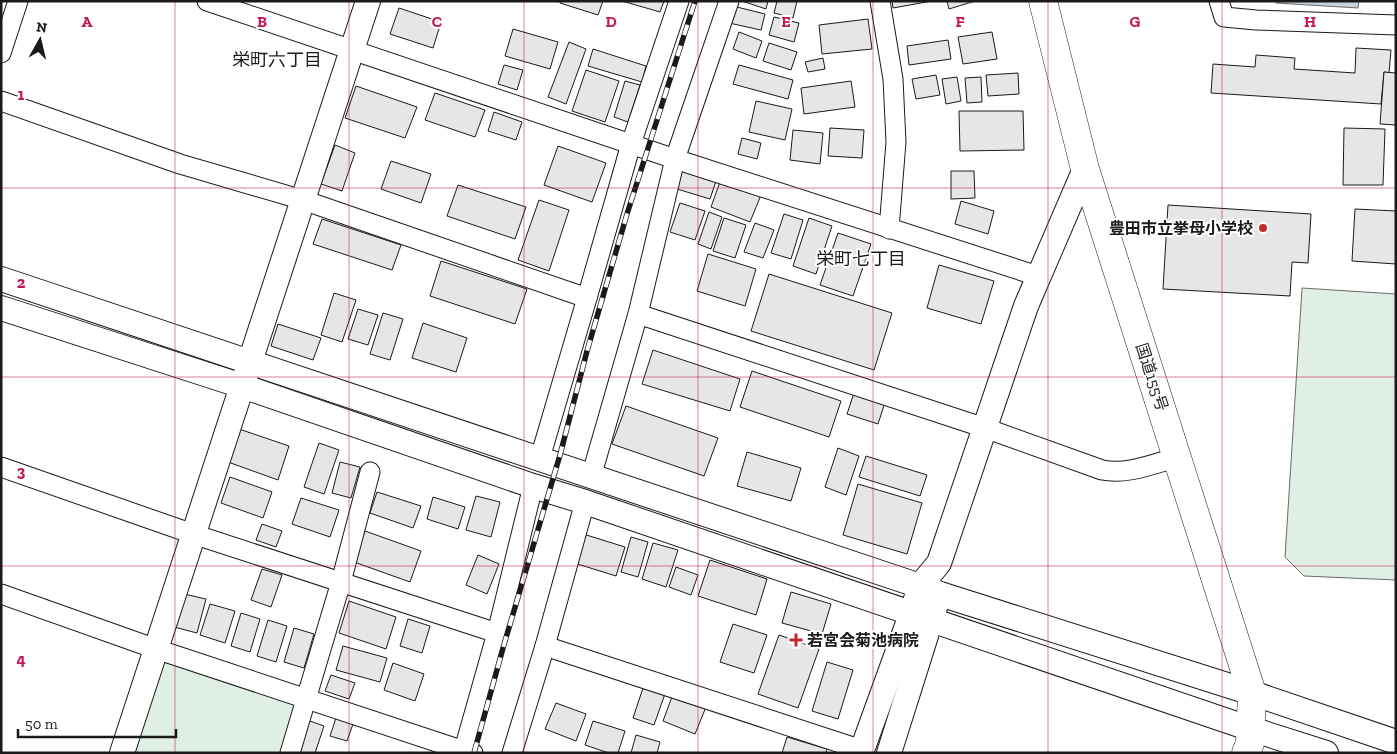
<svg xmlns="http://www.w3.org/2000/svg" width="1397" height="754" font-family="'Zilla Slab','Noto Sans JP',serif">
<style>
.green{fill:#e0efe3;stroke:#6a6a6a}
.water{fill:#c6d2dc;stroke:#6a6a6a}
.building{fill:#e6e6e6;stroke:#1a1a1a}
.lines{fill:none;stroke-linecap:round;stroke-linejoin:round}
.minor-casing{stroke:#1a1a1a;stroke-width:21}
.tertiary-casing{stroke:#1a1a1a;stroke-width:26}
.trunk-casing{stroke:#1a1a1a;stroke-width:29}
.minor{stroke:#fff;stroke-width:19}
.tertiary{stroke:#fff;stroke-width:24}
.trunk{stroke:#fff;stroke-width:28}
.rail-casing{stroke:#1a1a1a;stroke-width:5.5}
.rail{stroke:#fff;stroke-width:4;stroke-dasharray:11;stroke-linecap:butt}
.grid{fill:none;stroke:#c2185b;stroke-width:1;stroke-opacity:0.55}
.poi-dot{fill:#c62828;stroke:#fff;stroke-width:2}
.labels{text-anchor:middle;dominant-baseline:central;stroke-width:4;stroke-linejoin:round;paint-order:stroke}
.poi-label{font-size:16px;font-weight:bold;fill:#1a1a1a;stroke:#fff;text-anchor:end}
.street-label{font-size:16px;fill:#1a1a1a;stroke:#fff}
.neighbourhood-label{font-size:18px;fill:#1a1a1a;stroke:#fff}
.grid-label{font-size:16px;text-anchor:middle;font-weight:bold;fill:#c2185b;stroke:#fff;stroke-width:4;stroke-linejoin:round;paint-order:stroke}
</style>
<rect width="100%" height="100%" fill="#fff"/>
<!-- green -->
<g class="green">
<path d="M1302,288L1396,294V580L1304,576L1285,557Z"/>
<path d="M161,661L298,701L283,753H132Z"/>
</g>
<!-- water -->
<path class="water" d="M1275,1H1359L1358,8L1276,3Z"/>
<!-- building -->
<g class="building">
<path d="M560,1H603L598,15L560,3Z"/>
<path d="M622,1H664L660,12Z"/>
<path d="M742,1H768L766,9Z"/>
<path d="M777,1H797L793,18L774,13Z"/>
<path d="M892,1H932L893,8Z"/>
<path d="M947,1H975L949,9Z"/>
<path d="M733,6L765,14L761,30L729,23Z"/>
<path d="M399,8L441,22L433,48L390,34Z"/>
<path d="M774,17L799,23L794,42L769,35Z"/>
<path d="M868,19L872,49L822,54L819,25Z"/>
<path d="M513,29L558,42L550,69L505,56Z"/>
<path d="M739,32L762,41L756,58L733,49Z"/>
<path d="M992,32L997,59L963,64L958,37Z"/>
<path d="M948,40L951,59L909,65L907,46Z"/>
<path d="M569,42L586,49L566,104L548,97Z"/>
<path d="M769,43L797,52L791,70L763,61Z"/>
<path d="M1356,48L1391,50L1389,73L1384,72L1381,104L1211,93L1213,64L1255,67L1256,55L1295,58L1294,69L1355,73Z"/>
<path d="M593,49L646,66L642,82L588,66Z"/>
<path d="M823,58L825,69L808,72L805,62Z"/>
<path d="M504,65L523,70L517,90L498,84Z"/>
<path d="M739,65L793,80L788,99L733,84Z"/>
<path d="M586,70L619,81L605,122L572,111Z"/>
<path d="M1384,72L1396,73V125L1380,124Z"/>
<path d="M1018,73L1019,94L988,96L986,75Z"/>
<path d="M936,75L940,95L916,99L912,79Z"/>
<path d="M957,77L961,101L946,104L942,79Z"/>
<path d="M981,77L982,102L967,103L965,78Z"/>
<path d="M625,81L640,85L628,122L614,117Z"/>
<path d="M851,81L855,107L804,114L801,88Z"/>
<path d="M356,86L417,107L405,138L345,118Z"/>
<path d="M435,93L485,110L475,137L425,120Z"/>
<path d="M756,101L792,109L785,140L749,132Z"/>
<path d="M959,111H1023L1024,150L960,151Z"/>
<path d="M494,112L522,122L516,140L488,131Z"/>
<path d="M830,128L864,130L862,158L828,156Z"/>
<path d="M1344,128L1385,129L1383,185H1343Z"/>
<path d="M793,130L823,133L820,164L790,160Z"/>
<path d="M742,138L761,143L757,159L738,154Z"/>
<path d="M335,145L355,153L342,191L321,184Z"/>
<path d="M558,146L606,163L592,202L544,185Z"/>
<path d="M391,161L431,174L421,203L381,189Z"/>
<path d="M683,167L717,178L710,199L677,189Z"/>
<path d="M951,171H974L975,198L951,199Z"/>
<path d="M721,179L761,195L750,222L711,207Z"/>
<path d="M458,185L526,207L515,239L447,216Z"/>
<path d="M539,200L569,210L549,271L518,260Z"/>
<path d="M961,201L994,211L988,234L955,224Z"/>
<path d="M680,203L705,211L695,240L670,232Z"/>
<path d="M1168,205L1311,214L1308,263L1292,262L1290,296L1163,289Z"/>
<path d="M1355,209L1396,211V264L1352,261Z"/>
<path d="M709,212L722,217L711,249L698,244Z"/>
<path d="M784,214L803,220L791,259L771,253Z"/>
<path d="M724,218L746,225L735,258L713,251Z"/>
<path d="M809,218L832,226L816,274L793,266Z"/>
<path d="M322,219L401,245L392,270L313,244Z"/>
<path d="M755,223L774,230L763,258L744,252Z"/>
<path d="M838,233L871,244L853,296L820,285Z"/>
<path d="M708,254L756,269L745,306L697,291Z"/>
<path d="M441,261L527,289L515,324L430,296Z"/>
<path d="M939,265L994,281L981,324L927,308Z"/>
<path d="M769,274L892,313L874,370L751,331Z"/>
<path d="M334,293L356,300L342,342L321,335Z"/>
<path d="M358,309L378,315L368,345L348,339Z"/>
<path d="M383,313L403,319L390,360L370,354Z"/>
<path d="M423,323L467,338L456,372L412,358Z"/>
<path d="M278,324L321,338L313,360L271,346Z"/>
<path d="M653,350L740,379L730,411L642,384Z"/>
<path d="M752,371L841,401L829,437L740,407Z"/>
<path d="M856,387L887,396L878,424L847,414Z"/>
<path d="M626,406L718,438L704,476L612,444Z"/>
<path d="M239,429L289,446L278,480L228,462Z"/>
<path d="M319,443L339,450L324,494L304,487Z"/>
<path d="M838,448L859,456L846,495L825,487Z"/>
<path d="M747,452L801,468L791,501L737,486Z"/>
<path d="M866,456L927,475L920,496L859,477Z"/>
<path d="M340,462L360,467L351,498L332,493Z"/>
<path d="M230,477L272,492L263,518L221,503Z"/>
<path d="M858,484L922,503L907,554L843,535Z"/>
<path d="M377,492L421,506L413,528L370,513Z"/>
<path d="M476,496L500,502L491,537L466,530Z"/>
<path d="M433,497L465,507L458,529L427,519Z"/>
<path d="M301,498L339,510L330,537L292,524Z"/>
<path d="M262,524L282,531L276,547L256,540Z"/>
<path d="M365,531L421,551L410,582L354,562Z"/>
<path d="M580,533L625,547L616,576L571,562Z"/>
<path d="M631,537L648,542L638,577L621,572Z"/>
<path d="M653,543L678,550L666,587L642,579Z"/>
<path d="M478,555L499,564L487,594L466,585Z"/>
<path d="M710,560L767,579L756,615L698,596Z"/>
<path d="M676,567L698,575L691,595L669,587Z"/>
<path d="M262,569L282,575L271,607L251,600Z"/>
<path d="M791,592L831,604L822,634L782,623Z"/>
<path d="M184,594L206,599L197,633L174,627Z"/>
<path d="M349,601L396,617L386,649L339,633Z"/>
<path d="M210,604L235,611L225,643L200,635Z"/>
<path d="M241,613L260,619L250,652L231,646Z"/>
<path d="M408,619L430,626L422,653L400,646Z"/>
<path d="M268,620L287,626L276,662L257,656Z"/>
<path d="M733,624L767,635L754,673L720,662Z"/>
<path d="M294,628L314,634L304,668L284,662Z"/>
<path d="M779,635L819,649L798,708L758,694Z"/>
<path d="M343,646L387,658L380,682L336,670Z"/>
<path d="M827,662L853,670L838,719L812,711Z"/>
<path d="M393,663L424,674L415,701L384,690Z"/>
<path d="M331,675L355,683L349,699L325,691Z"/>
<path d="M645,682L667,688L654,725L633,718Z"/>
<path d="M673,694L706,707L695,734L663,721Z"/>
<path d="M556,703L586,714L576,741L545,729Z"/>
<path d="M336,718L353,724L347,741L330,736Z"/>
<path d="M307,720L324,726L315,753H296Z"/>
<path d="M593,721L625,731L618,753H609L585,745Z"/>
<path d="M636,735L660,742L657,753H631Z"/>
<path d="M787,737L827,749L826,753H782Z"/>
</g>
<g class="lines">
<!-- minor casing -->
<g class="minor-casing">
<g id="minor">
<path d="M207,1L675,159L1038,276"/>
<path d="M880,1L893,79L896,142L889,229"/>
<path d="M1219,1L1224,17L1256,20L1396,25"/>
<path d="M1,53L18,1"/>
<path d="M1,101L180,164L303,200L587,298"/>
<path d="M638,314L985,428L1102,470C1127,475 1153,464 1178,457"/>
<path d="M540,458L587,298L631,144L679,1"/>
<path d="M1,467L193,534L497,633"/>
<path d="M591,477L638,314L675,159L729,1"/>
<path d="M1,594L156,649L464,751L473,753"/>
<path d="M545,646L862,750"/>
<path d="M290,753L341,582L370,472"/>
<path d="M463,753L497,633L533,486"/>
<path d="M512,753L545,646L585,502"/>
</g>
</g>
<!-- tertiary casing -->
<g class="tertiary-casing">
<g id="tertiary">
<path d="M1,279L920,586L940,594L1252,693L1396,742"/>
<path d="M1,308L242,386L533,486L585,502L1251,729L1326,753"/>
<path d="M122,753L368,1"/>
<path d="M861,753L912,612L920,586L939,563L1026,306L1085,169"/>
<path d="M889,753L936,604"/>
</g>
</g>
<!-- trunk casing -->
<g class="trunk-casing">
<path id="trunk" d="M1043,1L1085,169L1252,693L1250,743L1246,753"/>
</g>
<!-- minor -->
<use href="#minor" class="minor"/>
<!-- tertiary -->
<use href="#tertiary" class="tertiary"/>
<!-- trunk -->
<use href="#trunk" class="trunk"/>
<!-- rail casing -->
<g class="rail-casing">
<path id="rail" d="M474,753L503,648L560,455L587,351L627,214L695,1"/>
</g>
<!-- rail -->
<use href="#rail" class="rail"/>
</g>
<!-- grid -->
<path class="grid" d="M175,1V753M349,1V753M524,1V753M698,1V753M873,1V753M1048,1V753M1222,1V753M1,188H1396M1,377H1396M1,566H1396"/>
<!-- markers -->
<g class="poi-dot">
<circle cx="1263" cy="228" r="5"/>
<path d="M793.5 632.5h5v5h5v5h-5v5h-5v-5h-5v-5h5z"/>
</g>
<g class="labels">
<!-- poi labels -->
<g class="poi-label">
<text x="1253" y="228">豊田市立挙母小学校</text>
<text x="807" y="640" text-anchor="start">若宮会菊池病院</text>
</g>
<!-- street labels -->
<g class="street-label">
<text transform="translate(1152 377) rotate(72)">国道155号</text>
</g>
<!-- neighbourhood labels -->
<g class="neighbourhood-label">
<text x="277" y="60">栄町六丁目</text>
<text x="861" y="259">栄町七丁目</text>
</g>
</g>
<g class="grid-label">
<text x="87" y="27">A</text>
<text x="262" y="27">B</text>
<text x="437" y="27">C</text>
<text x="611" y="27">D</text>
<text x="786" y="27">E</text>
<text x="960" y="27">F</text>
<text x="1135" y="27">G</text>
<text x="1310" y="27">H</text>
<text x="21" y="100">1</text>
<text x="21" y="288">2</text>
<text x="21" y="477">3</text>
<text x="21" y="665">4</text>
</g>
<!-- border -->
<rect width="1397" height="754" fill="none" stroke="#1a1a1a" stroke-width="5"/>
<!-- north arrow -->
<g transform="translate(40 40) rotate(8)" stroke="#ffffff" stroke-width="4" paint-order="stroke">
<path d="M0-4L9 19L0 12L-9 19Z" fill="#1a1a1a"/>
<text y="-8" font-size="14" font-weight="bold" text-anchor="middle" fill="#1a1a1a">N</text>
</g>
<!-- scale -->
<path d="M18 729v8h158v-8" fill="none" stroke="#1a1a1a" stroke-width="2.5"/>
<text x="25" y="729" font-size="15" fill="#1a1a1a" stroke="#ffffff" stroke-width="4" paint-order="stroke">50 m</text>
</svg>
